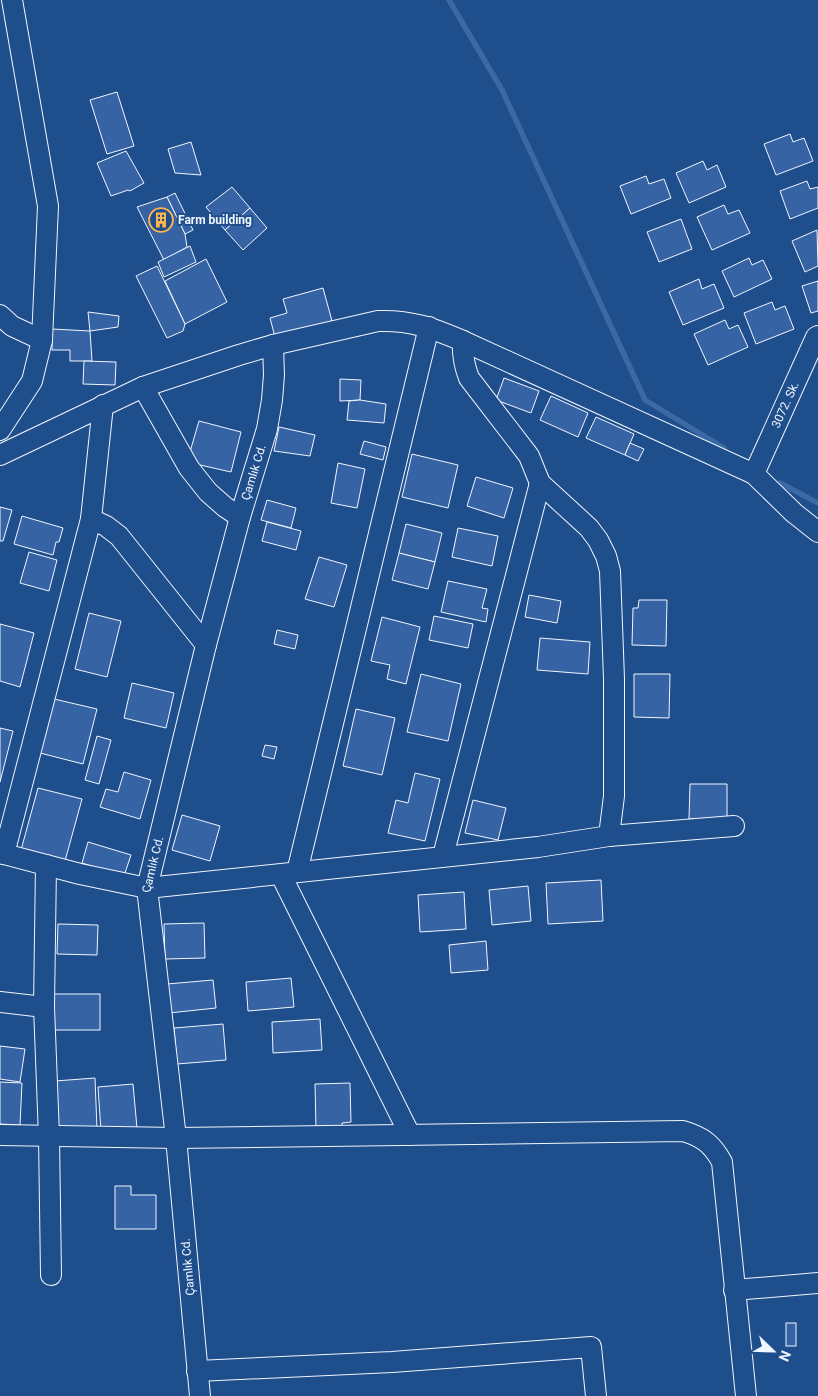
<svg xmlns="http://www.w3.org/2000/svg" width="818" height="1396" font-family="Roboto,sans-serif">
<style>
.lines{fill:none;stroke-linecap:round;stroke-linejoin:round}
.stream{stroke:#3b69a3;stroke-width:5.5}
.building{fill:#3563a3;stroke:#f2f6ff}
.minor-casing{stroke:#f2f6ff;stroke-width:22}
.minor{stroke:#1f4e8c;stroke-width:20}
.labels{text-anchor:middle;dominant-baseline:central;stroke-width:4;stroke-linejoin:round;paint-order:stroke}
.poi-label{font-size:12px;font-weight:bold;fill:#f2f6ff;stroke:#1f4e8c;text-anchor:start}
.street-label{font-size:12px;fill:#f2f6ff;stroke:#1f4e8c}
</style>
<rect width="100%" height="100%" fill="#1f4e8c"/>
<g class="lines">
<!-- stream -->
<g class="stream">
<path d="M449,0L502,90L645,400L724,448"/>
<path d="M780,483L818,503"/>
</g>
</g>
<!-- building -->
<g class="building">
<path d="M117,92L134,146L107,154L90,100Z"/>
<path d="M790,134L793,142L804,138L813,161L776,175L764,144Z"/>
<path d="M191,142L201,175L175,173L168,149Z"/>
<path d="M126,151L144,183L130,191L128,190L111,196L97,163Z"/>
<path d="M703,161L707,170L717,165L726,187L689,203L676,173Z"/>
<path d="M646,176L649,184L664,179L671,198L631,214L620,186Z"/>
<path d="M807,181L810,189L818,187V208L790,219L780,191Z"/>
<path d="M232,187L250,208L225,230L206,207Z"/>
<path d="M175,193L193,230L185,234L167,197Z"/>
<path d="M167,197L185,234L187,247L164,260L137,207Z"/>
<path d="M724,205L728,214L739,210L750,233L712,250L697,217Z"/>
<path d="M250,208L267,228L243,250L225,230Z"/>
<path d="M681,219L692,249L659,262L647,232Z"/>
<path d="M817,230L818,266L805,272L792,241Z"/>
<path d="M190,246L196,262L164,277L158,262Z"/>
<path d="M749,258L752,265L763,260L772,279L734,297L722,271Z"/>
<path d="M206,259L227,302L185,324L165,281Z"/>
<path d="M157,266L185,324L183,331L167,338L136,276Z"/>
<path d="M699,279L702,289L714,284L724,308L683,325L669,292Z"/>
<path d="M818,281V311L811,313L802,286Z"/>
<path d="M323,288L332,321L275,337L270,318L287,313L283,299Z"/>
<path d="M772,302L775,310L785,306L794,329L756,344L744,313Z"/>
<path d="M88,312L119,316L118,327L90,331Z"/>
<path d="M725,320L729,329L738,325L748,347L708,365L694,334Z"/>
<path d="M52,329L90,331L92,361H70V350H52Z"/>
<path d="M84,361L116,362L115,385L83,384Z"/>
<path d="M504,378L539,391L531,413L496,400Z"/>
<path d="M340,379L361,380L360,400L340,401Z"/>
<path d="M551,396L588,413L578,437L540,420Z"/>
<path d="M360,400L386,404L384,423L347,420L349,401Z"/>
<path d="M596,417L634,434L625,455L586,438Z"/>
<path d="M199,421L241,432L231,472L187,462Z"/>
<path d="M279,427L315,435L310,456L274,451Z"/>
<path d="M364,441L386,447L383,460L360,454Z"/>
<path d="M630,443L644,449L638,461L625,455Z"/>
<path d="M412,454L458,465L448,508L402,497Z"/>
<path d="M338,463L365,469L357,508L331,503Z"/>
<path d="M476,477L513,488L504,518L467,506Z"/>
<path d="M267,500L296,508L291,528L261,520Z"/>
<path d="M0,507L12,510L3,541H0Z"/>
<path d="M22,516L63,528L59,542H56L53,555L14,544Z"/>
<path d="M267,522L301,531L296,550L262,541Z"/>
<path d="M406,524L442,533L435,562L399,553Z"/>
<path d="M458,528L498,536L492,566L452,557Z"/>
<path d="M29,552L57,560L49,591L20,583Z"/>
<path d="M399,553L435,562L428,589L392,580Z"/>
<path d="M319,557L347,565L334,607L305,599Z"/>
<path d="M448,581L487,589L482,608L488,609L486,622L441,612Z"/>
<path d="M529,595L561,601L557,623L525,617Z"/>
<path d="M639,600H667L666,646L632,645L633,608H638Z"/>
<path d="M89,613L121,621L107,677L75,669Z"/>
<path d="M434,616L473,624L468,648L429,640Z"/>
<path d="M382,617L420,627L406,684L387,679L390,665L371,661Z"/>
<path d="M0,624L34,633L20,687L0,681Z"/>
<path d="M277,630L298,635L295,649L274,644Z"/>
<path d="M540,638L590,642L588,674L537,670Z"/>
<path d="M421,674L461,684L448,741L407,732Z"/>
<path d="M634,674H670L669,718L634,717Z"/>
<path d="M132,683L174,693L166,728L124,718Z"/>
<path d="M54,699L97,709L83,764L40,753Z"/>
<path d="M356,709L395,718L382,775L343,766Z"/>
<path d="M0,728L13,731L0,782Z"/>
<path d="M97,736L111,740L99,784L85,780Z"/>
<path d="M265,745L277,747L274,759L262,756Z"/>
<path d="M124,772L151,780L140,819L100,807L106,789L118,792Z"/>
<path d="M415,773L440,779L425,841L388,833L396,800L408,803Z"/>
<path d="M690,784H727V819H689Z"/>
<path d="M38,788L82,799L65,861L21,850Z"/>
<path d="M473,800L506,808L498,840L465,833Z"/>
<path d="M182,815L220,826L210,861L172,850Z"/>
<path d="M88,842L131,855L124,876L82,863Z"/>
<path d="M601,880L603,921L548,924L546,883Z"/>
<path d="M528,886L531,921L492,925L489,890Z"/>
<path d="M464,892L466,929L420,932L418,895Z"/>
<path d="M204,923L205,958L165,959L164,924Z"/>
<path d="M58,924L98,925L97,955L57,954Z"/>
<path d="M486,941L488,970L451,973L449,945Z"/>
<path d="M291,978L294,1007L248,1011L246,982Z"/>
<path d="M213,980L216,1008L169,1013L167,984Z"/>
<rect x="49" y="994" width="51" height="36"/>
<path d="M320,1019L322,1050L273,1053L272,1022Z"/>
<path d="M223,1024L226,1060L177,1064L174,1028Z"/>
<path d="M0,1046L25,1049L20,1082L0,1079Z"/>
<path d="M95,1078L97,1129L58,1131L55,1081Z"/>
<path d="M0,1082L22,1083L20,1125L0,1124Z"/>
<path d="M350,1083L351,1122L342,1123V1128L316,1129L315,1084Z"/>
<path d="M133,1084L137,1128L101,1131L98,1087Z"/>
<path d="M115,1186H131V1195H156V1229H115Z"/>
<rect x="786" y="1323" width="10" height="23"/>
</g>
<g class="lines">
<!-- minor casing -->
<g class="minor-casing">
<g id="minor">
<path d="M0,315L12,326L42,340"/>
<path d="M143,387L189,468L208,492L225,507L240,517"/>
<path d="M0,430L32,381L42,340L48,206L12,0"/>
<path d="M0,455L143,387L239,355L273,345L378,321C412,320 432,328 463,341L754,474L794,513L818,532"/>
<path id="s1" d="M754,474L816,337L818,336"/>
<path d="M91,519L106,526L119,536L206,645"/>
<path d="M609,836L734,826"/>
<path d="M0,853L80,874L147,888L538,847L609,836L614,796V679L610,571L606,556L598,540L589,528L540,483L529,456L469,378C464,365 462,355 463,341"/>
<path d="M4,854L91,519L103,405"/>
<path d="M443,856L540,483"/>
<path d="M46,865L44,1007L49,1136L51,1275"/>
<path d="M297,872L429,327"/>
<path d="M281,875L410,1135"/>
<path d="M0,1002L44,1007"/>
<path d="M0,1135L176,1138L683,1131C703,1137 712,1144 722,1162L746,1396"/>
<path d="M734,1290L818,1283"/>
<path d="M197,1371L392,1362L591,1347L596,1396"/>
<path id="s2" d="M200,1396L176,1138L147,888L206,645L240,517L267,429L272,400L274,375L273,345"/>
</g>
</g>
<!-- minor -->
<use href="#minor" class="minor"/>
</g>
<!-- icons -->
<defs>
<g id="building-ring" transform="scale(1.25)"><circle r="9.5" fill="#1f4e8c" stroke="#ffb74d" stroke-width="1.5"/><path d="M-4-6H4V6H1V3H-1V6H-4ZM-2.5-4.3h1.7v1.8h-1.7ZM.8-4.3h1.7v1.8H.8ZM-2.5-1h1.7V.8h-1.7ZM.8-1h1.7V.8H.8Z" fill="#ffb74d"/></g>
</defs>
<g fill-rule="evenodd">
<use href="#building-ring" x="161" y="220"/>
</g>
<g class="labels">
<!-- poi labels -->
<g class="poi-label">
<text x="178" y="220">Farm building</text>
</g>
<!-- street labels -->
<g class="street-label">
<text stroke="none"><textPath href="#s1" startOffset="76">3072. Sk.</textPath></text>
<text stroke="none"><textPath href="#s2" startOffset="940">Çamlık Cd.</textPath></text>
<text stroke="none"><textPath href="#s2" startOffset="535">Çamlık Cd.</textPath></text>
<text transform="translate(188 1267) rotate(-95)">Çamlık Cd.</text>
</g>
</g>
<!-- north arrow -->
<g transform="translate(773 1351) rotate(113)" stroke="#1f4e8c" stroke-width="4" paint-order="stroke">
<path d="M0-4L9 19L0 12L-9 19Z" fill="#f2f6ff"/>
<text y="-8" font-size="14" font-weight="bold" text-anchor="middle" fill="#f2f6ff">N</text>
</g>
</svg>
